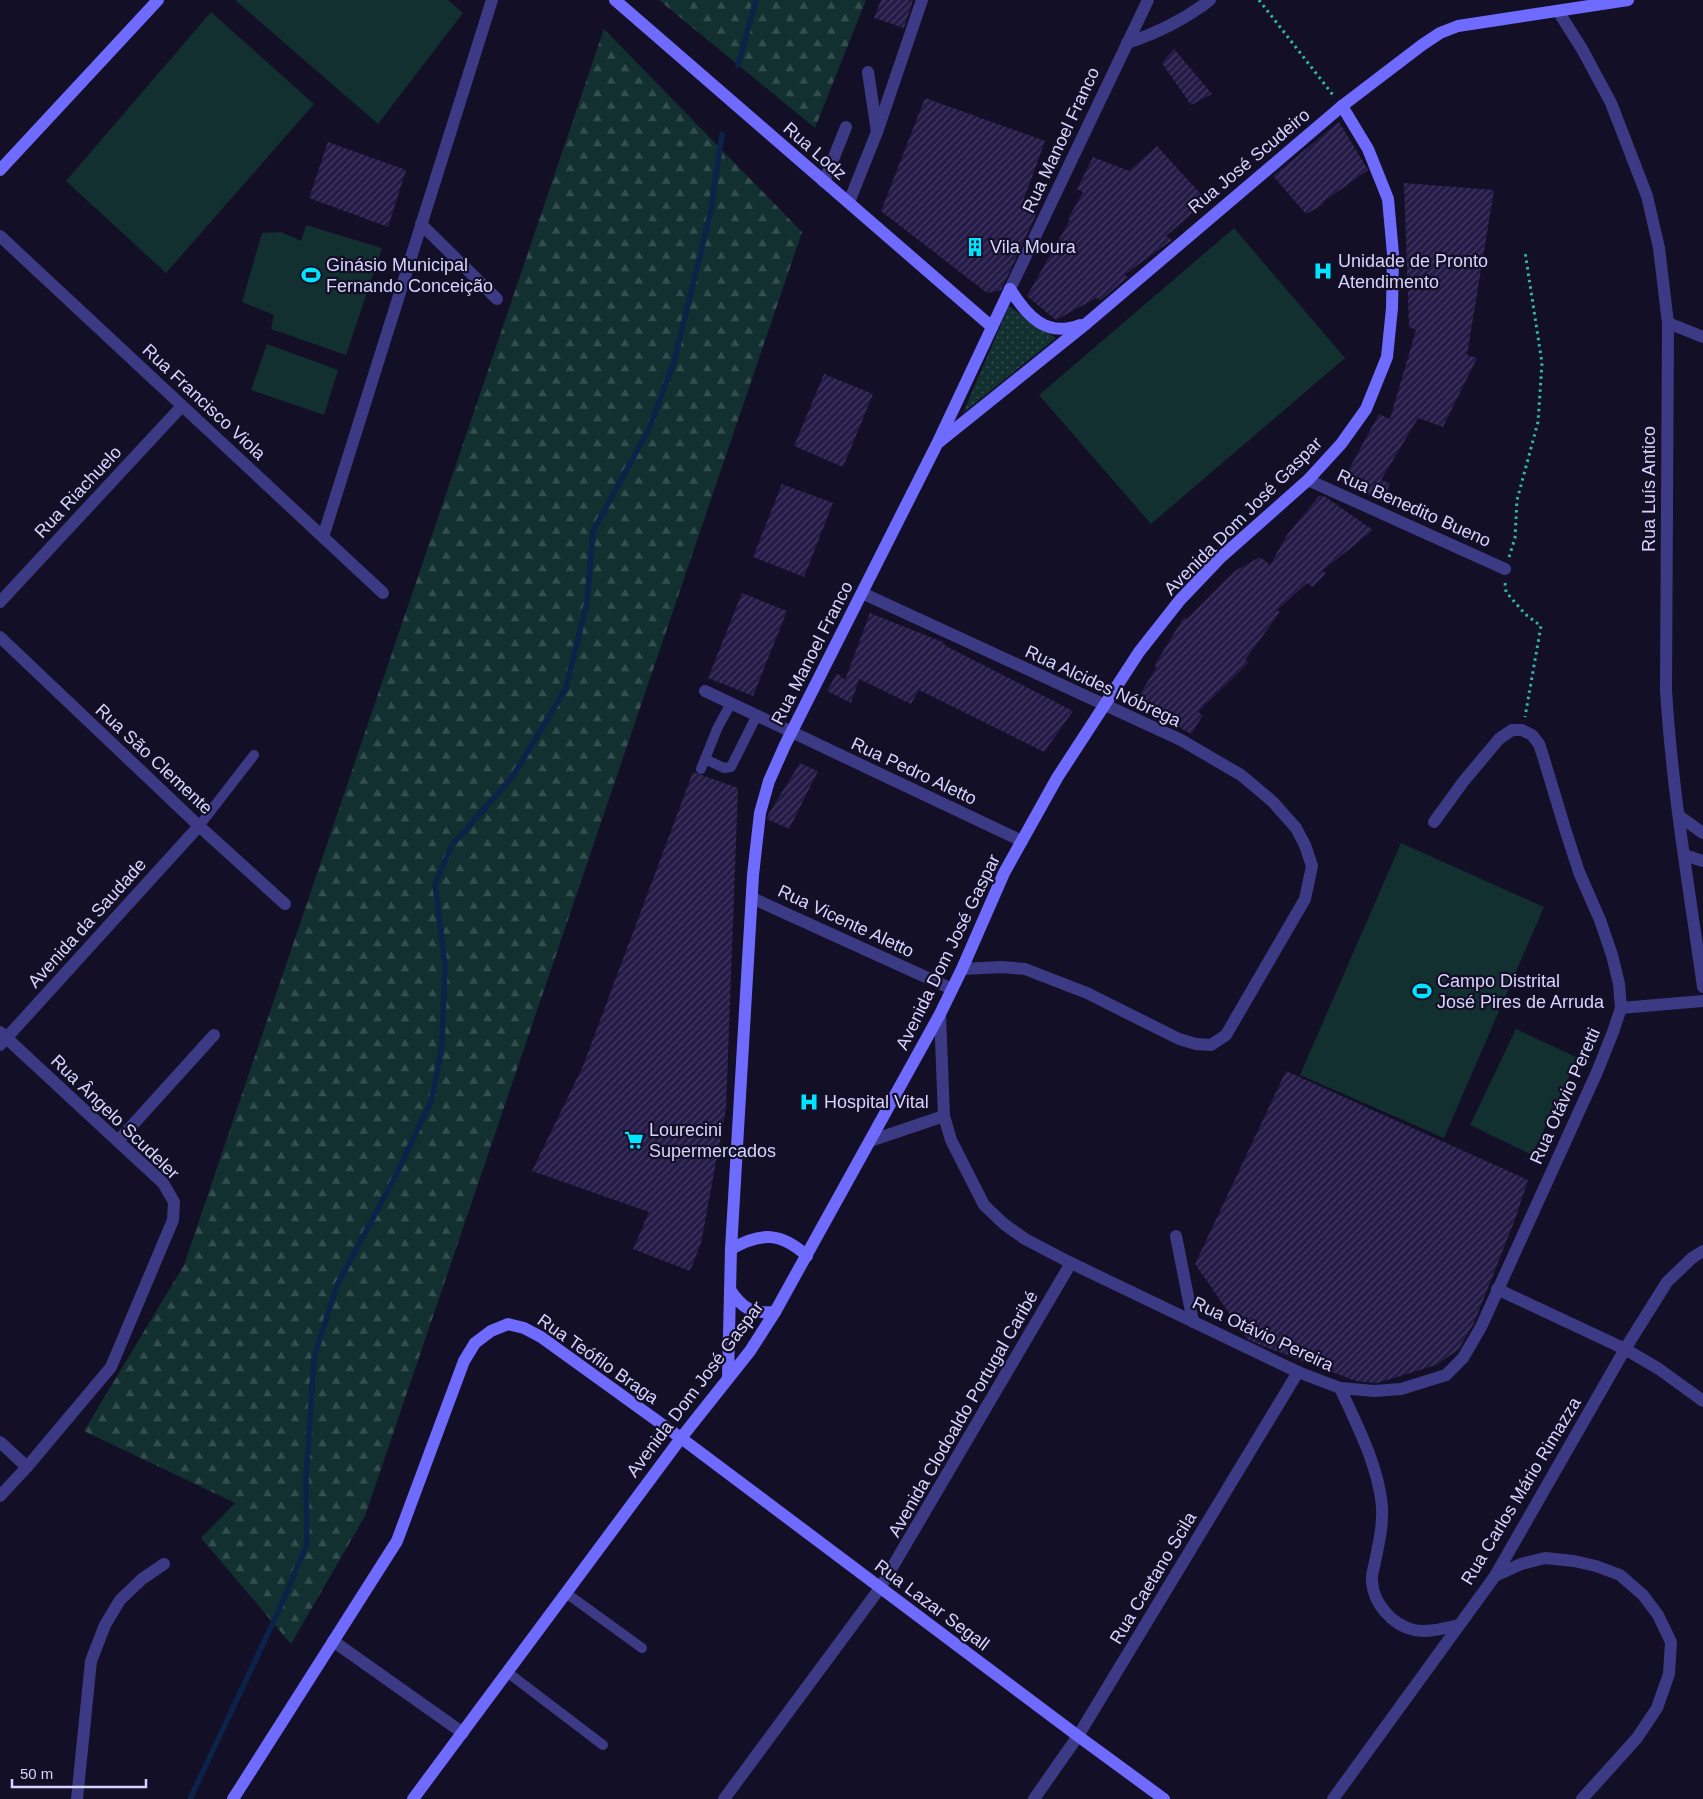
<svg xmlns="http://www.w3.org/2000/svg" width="1703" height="1799" font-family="Helvetica,sans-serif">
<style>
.grass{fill:url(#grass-dots)}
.forest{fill:url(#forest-firs)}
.garden{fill:#12302f}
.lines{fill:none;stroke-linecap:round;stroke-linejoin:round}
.stream{stroke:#0c2248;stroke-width:5.5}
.building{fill:url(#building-hatch)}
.path{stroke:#2fb8b0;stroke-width:3;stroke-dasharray:2.5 4;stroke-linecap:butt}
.lane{stroke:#3d3a85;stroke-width:10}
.street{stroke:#3d3a85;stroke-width:12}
.secondary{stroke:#6f6bff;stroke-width:12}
.labels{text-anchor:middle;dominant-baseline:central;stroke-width:4.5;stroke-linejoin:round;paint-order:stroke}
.street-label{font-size:18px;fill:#d9d4ff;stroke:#130f26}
.poi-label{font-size:18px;fill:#d9d4ff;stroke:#130f26;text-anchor:start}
</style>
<defs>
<pattern id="grass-dots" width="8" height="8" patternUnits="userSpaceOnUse" patternTransform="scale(1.25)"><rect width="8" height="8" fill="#12302f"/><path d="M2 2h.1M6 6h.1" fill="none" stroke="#344d4e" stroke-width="1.8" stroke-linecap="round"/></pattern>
<pattern id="forest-firs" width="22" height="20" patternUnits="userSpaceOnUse" patternTransform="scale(1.25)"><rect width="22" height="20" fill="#12302f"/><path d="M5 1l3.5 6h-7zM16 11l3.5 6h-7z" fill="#344d4e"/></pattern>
<pattern id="building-hatch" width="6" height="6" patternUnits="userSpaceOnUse" patternTransform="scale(1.25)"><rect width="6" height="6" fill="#241b47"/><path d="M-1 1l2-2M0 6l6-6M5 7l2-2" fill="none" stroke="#433b63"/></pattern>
</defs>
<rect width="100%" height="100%" fill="#130f26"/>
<!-- grass -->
<path class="grass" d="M1009,306L1056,338L963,413Z"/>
<!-- forest -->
<g class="forest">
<path d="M659,0H866L815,128Z"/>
<path d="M604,29L802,232L365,1516L291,1644L201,1538L235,1503L84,1431L184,1265Z"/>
</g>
<!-- garden -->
<g class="garden">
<path d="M235,0H448L463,13L378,124Z"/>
<path d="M211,12L314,104L166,273L66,181Z"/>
<path d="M306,225L382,248L346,355L271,329L274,315L242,302L262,233L281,232L301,241Z"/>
<path d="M1234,228L1345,358L1151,524L1039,395Z"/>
<path d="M267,344L338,370L324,415L251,390Z"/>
<path d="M1401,843L1544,907L1444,1138L1300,1075Z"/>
<path d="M1516,1029L1578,1058L1532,1155L1470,1125Z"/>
</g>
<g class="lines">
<!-- stream -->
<g class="stream">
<path d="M738,65L756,0"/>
<path d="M190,1799L278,1612L307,1544L306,1477L314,1358L337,1285L394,1179L432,1099L442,1045L445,966L435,884L452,845L513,776L566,688L587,602L593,531L649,429L674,362L711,210L722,134"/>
</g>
</g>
<!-- building -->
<g class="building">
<path d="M881,0H913L904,28L874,18Z"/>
<path d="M1174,49L1212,94L1191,105L1162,63Z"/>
<path d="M925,98L1045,141L1021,207L1037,213L1001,290L987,293L881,211Z"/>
<path d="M1339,122L1368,170L1323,202L1324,204L1306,214L1273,176Z"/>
<path d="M328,142L406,170L388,227L309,198Z"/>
<path d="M1157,146L1207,201L1166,236L1172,240L1124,275L1128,277L1101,300L1096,298L1056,320L1027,296L1070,220L1068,219L1083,192L1077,189L1093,157L1129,171Z"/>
<path d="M1404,183L1494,190L1467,355L1477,358L1443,427L1418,418L1381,480L1390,483L1383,502L1342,482L1379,414L1390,419L1416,330L1409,327Z"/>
<path d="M824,374L873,394L843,467L794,446Z"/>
<path d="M782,484L833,503L804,577L753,557Z"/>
<path d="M1319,496H1324L1373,530L1322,571L1326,573L1313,587L1307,583L1277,610L1280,612L1245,660L1249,662L1198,712L1203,715L1191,734L1135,702L1157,667L1154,666L1184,617L1187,619L1235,571L1260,557L1270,565L1287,535Z"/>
<path d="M742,593L787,611L753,696L708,678Z"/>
<path d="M870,613L945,643L944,645L1073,711L1044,752L919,690L911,704L859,679L851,703L827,691L837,673L845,680Z"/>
<path d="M800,763L818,771L789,829L767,819L768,815Z"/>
<path d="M693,772L738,788L726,1108L701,1243L690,1271L633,1249L649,1212L532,1171L583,1066Z"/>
<path d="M1286,1071L1528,1180L1514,1222L1474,1323L1458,1350L1436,1365L1377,1383L1356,1381L1260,1345L1247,1339L1195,1264Z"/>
</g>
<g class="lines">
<!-- path -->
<g class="path">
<path d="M1259,0L1333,95"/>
<path d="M1509,557L1515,538L1517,500L1538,422L1542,363L1525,252"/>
<path d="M1505,583L1506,592L1525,614L1541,626L1525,717"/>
</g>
<!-- lane -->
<g class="lane">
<path d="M705,759L724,768L731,767L757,715"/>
<path d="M701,769L717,729L731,703"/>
<path d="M199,826L254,755"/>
<path d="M566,1593L642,1648"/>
<path d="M507,1672L603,1745"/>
</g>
<!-- street -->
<g class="street">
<path d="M1558,11L1582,49L1611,103L1647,196L1659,248L1668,323L1666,690C1672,790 1689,888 1703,987"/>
<path d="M1127,43C1158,33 1184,20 1210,0"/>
<path d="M877,132L922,0"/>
<path d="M824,182L846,127"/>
<path d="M849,202L877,132L868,72"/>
<path d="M421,224L497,299"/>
<path d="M0,236L383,593"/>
<path d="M1010,289L1148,0"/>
<path d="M1668,323L1703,337"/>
<path d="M1308,480L1505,569"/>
<path d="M323,537L492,0"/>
<path d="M862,593L1181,740L1241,775L1273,802L1296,828L1305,845L1312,866L1305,899L1226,1035L1211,1045L1196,1044L1179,1039L1087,993L1025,969L1002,967L962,969"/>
<path d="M0,602L182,406"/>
<path d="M0,637L199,826L285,904"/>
<path d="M705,691L1022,841"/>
<path d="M1679,816L1703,833"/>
<path d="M1684,855L1703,861"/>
<path d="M752,898L952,989"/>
<path d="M1621,1008L1703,1001"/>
<path d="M940,1014L944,1116L951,1140L984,1205L1004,1224L1025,1239L1071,1263L1298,1372L1340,1388L1374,1391L1401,1389L1446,1375L1463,1358L1481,1327L1597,1072L1613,1032L1621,1008L1619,984L1612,955L1600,920L1579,872L1566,832L1543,756L1539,744L1532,735L1522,730H1512L1499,739L1463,782L1434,822"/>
<path d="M0,1032L163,1183L174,1202L173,1220L111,1367L27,1467L0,1496"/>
<path d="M0,1045L199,826"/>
<path d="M118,1141L214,1035"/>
<path d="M870,1141L944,1116"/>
<path d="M1176,1236L1193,1322"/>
<path d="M1497,1289L1625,1349L1659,1369L1703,1401"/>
<path d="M1340,1388C1357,1425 1378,1465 1382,1506C1383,1525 1379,1543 1375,1562C1374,1568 1371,1575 1372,1581C1373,1603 1392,1625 1414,1630C1428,1633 1445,1628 1459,1625"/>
<path d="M0,1442L27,1467"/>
<path d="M1495,1576L1521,1564L1545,1558L1574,1561L1596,1566L1620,1575L1643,1595L1658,1615L1671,1642L1669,1674L1657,1708L1637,1738L1582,1799"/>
<path d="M333,1641L463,1733"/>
<path d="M77,1799L91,1661L105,1625L120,1600L142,1579L164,1564"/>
<path d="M724,1799L880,1588L1071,1263"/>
<path d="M1034,1799L1078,1736L1298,1372"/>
<path d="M1333,1799L1495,1576L1625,1349L1667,1282L1692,1258L1703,1251"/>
</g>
<!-- secondary -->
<g class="secondary">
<path d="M615,0L992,327"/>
<path d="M0,170L158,0"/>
<path d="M1010,289C1027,316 1046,338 1080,325"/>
<path d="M939,442L1087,323L1342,106L1422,45L1440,33L1458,26L1628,0"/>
<path d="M731,1249C761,1232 781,1232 807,1256"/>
<path d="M730,1290C743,1309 752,1314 775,1312"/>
<path d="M728,1378L731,1249L753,875L760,813L769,781L785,745L937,444L1010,289"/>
<path d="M233,1799L397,1541L464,1361L475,1343L491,1331L508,1324L524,1328L541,1337L681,1438L1078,1736L1164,1799"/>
<path d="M413,1799L681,1438L750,1351L775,1312L940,1014L962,969L1004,873L1057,778L1139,652L1180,600L1220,558L1308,480L1341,444L1366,409L1387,357L1392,308L1393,254L1388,199L1368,149L1342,106"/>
</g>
</g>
<!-- icons -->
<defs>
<g id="building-bare" transform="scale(1.5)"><path d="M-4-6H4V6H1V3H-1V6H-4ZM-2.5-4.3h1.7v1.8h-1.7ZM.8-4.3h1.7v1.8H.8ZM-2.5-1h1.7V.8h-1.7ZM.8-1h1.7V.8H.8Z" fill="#00e5ff" stroke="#130f26" stroke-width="2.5" paint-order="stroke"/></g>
<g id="hospital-bare" transform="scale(1.5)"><path d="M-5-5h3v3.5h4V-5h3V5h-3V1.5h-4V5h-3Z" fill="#00e5ff" stroke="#130f26" stroke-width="2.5" paint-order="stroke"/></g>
<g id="stadium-bare" transform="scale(1.5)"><path d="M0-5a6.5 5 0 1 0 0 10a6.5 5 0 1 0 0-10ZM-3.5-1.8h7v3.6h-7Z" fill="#00e5ff" stroke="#130f26" stroke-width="2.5" paint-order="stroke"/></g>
<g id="supermarket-bare" transform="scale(1.5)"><path d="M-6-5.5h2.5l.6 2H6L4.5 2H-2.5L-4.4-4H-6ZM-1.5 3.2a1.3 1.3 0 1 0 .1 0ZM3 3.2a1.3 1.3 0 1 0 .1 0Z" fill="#00e5ff" stroke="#130f26" stroke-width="2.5" paint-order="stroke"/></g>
</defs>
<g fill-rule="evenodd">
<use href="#building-bare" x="975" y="247"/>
<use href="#hospital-bare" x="1323" y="271"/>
<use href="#stadium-bare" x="311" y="275"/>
<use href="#stadium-bare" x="1422" y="991"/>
<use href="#hospital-bare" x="809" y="1102"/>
<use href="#supermarket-bare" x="634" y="1140"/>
</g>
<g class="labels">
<!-- street labels -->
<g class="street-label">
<text transform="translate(1061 140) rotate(-65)">Rua Manoel Franco</text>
<text transform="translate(815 151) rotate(41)">Rua Lodz</text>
<text transform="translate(1249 161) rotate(-40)">Rua José Scudeiro</text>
<text transform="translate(204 402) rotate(43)">Rua Francisco Viola</text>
<text transform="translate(1649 489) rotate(-90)">Rua Luís Antico</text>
<text transform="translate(78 492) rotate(-47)">Rua Riachuelo</text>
<text transform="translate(1414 508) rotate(24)">Rua Benedito Bueno</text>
<text transform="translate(1243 516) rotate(-45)">Avenida Dom José Gaspar</text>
<text transform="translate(812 653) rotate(-63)">Rua Manoel Franco</text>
<text transform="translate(1103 686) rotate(25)">Rua Alcides Nóbrega</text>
<text transform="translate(154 759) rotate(43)">Rua São Clemente</text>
<text transform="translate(914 771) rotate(25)">Rua Pedro Aletto</text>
<text transform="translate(846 921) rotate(25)">Rua Vicente Aletto</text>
<text transform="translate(87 923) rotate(-48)">Avenida da Saudade</text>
<text transform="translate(948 952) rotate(-64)">Avenida Dom José Gaspar</text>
<text transform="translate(1565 1096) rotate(-66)">Rua Otávio Peretti</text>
<text transform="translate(115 1117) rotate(44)">Rua Ângelo Scudeler</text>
<text transform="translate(1263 1334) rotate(25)">Rua Otávio Pereira</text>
<text transform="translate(598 1359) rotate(35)">Rua Teófilo Braga</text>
<text transform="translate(695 1389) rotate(-53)">Avenida Dom José Gaspar</text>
<text transform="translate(963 1414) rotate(-60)">Avenida Clodoaldo Portugal Caribé</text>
<text transform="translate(1521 1491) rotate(-59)">Rua Carlos Mário Rimazza</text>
<text transform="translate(1153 1578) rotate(-59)">Rua Caetano Scila</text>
<text transform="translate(932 1605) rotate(37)">Rua Lazar Segall</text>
</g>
<!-- poi labels -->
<g class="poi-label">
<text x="990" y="247">Vila Moura</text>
<text x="1338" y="261">Unidade de Pronto<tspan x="1338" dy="21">Atendimento</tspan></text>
<text x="326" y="265">Ginásio Municipal<tspan x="326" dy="21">Fernando Conceição</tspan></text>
<text x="1437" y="981">Campo Distrital<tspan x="1437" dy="21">José Pires de Arruda</tspan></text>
<text x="824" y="1102">Hospital Vital</text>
<text x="649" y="1130">Lourecini<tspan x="649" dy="21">Supermercados</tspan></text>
</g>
</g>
<!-- scale -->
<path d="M12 1779v8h134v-8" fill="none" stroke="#d9d4ff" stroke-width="2.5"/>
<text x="20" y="1779" font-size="15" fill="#d9d4ff" stroke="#130f26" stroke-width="4" paint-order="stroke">50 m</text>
</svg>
